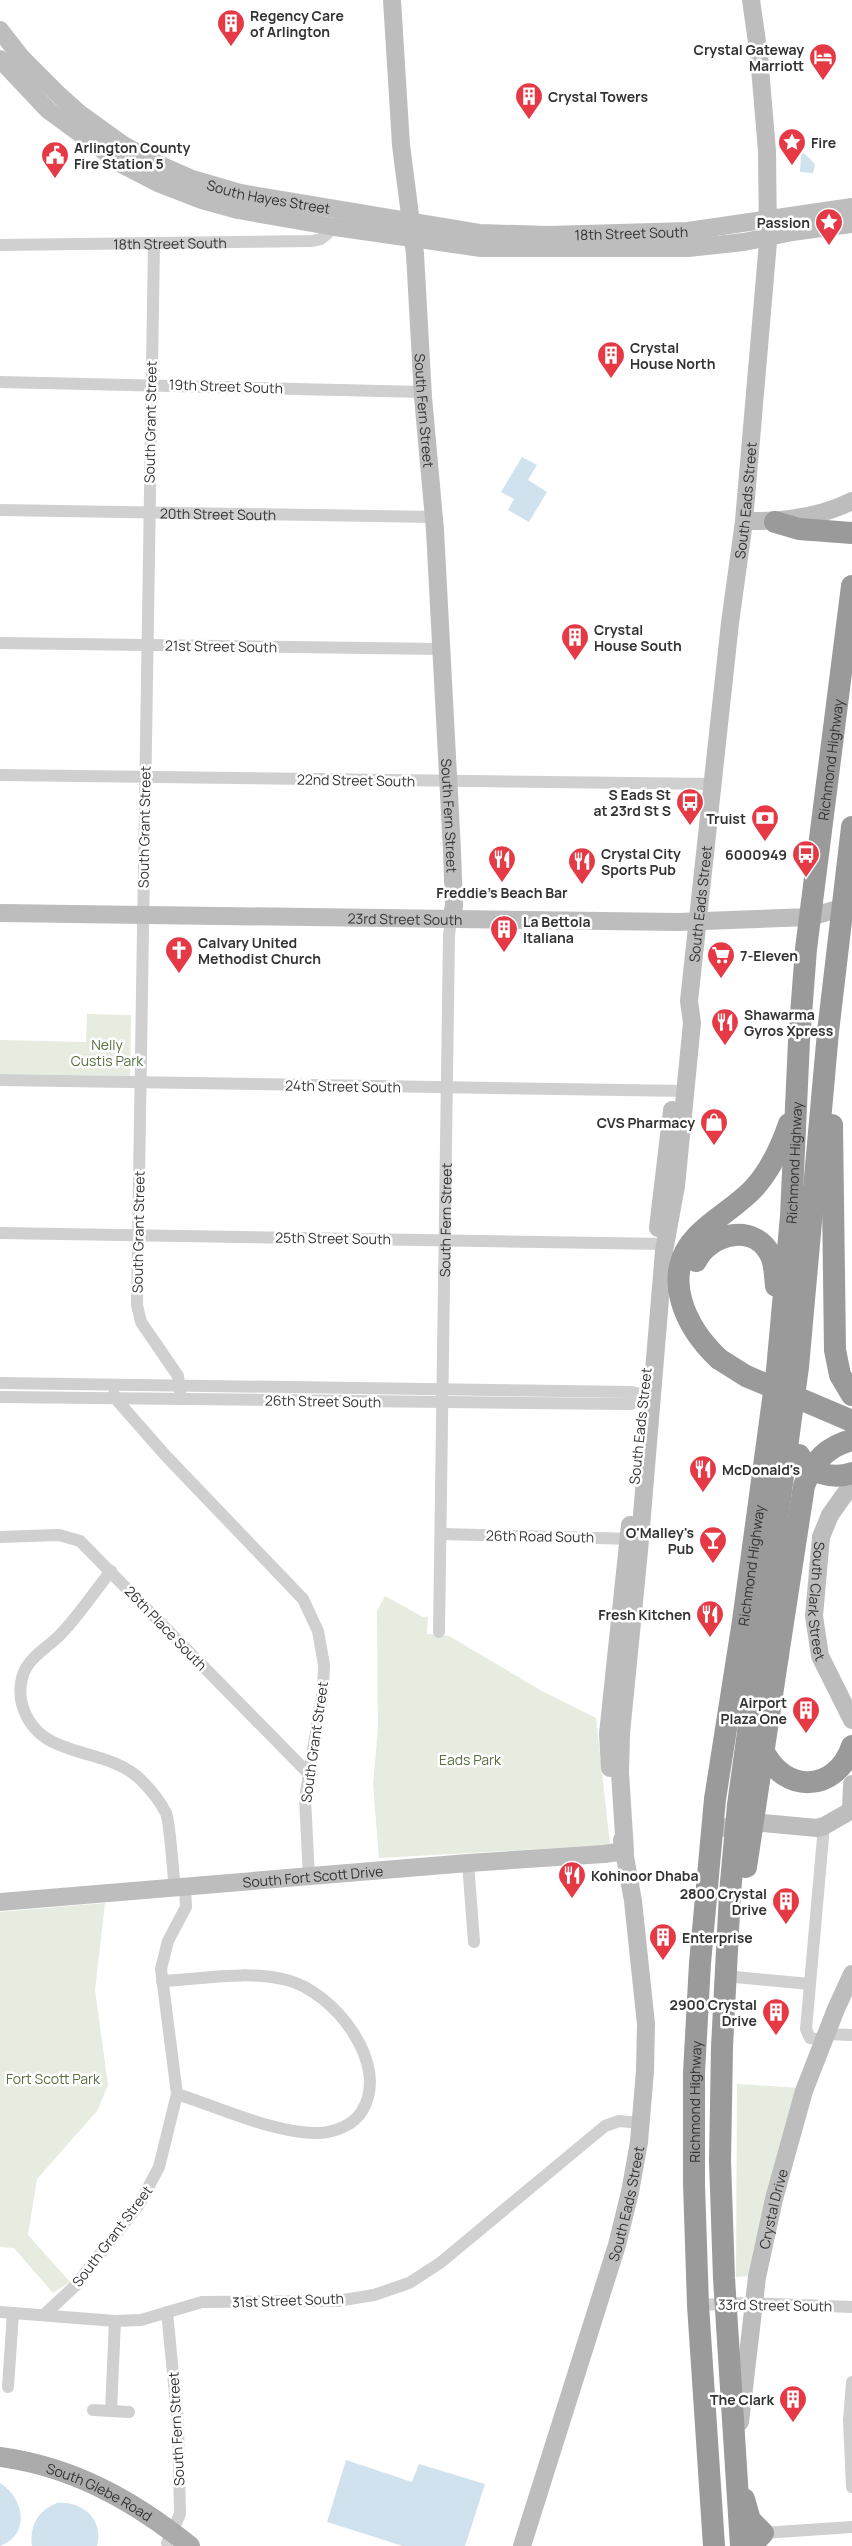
<svg xmlns="http://www.w3.org/2000/svg" width="852" height="2546" font-family="Manrope,sans-serif">
<style>
.green{fill:#e6ecdf}
.water{fill:#cfe2ee}
.lines{fill:none;stroke-linecap:round;stroke-linejoin:round}
.street{stroke:#d0d0d0;stroke-width:12}
.secondary{stroke:#bdbdbd;stroke-width:18}
.primary{stroke:#ababab;stroke-width:20}
.highway{stroke:#9a9a9a;stroke-width:22}
.highway-bridge{stroke:#9a9a9a;stroke-width:22}
.labels{text-anchor:middle;dominant-baseline:central;stroke-width:5;stroke-linejoin:round;paint-order:stroke}
.poi-label{font-size:14px;font-weight:bold;fill:#333;stroke:#fff;text-anchor:start}
.street-label{font-size:14px;fill:#333;stroke:#fff}
.park-label{font-size:14px;fill:#56703f;stroke:#fff}
</style>
<rect width="100%" height="100%" fill="#fff"/>
<!-- green -->
<g class="green">
<path d="M87,1014L131,1015L130,1076L0,1074V1040L86,1042Z"/>
<path d="M385,1596L423,1617H428L427,1634L449,1636L542,1691L596,1718L610,1845L379,1858L373,1784L378,1729L377,1611Z"/>
<path d="M105,1903L95,1990L108,2085L97,2111L37,2179L28,2235L70,2282L53,2293L14,2248L0,2247V1912Z"/>
<path d="M737,2084L800,2088L750,2276L736,2277Z"/>
</g>
<!-- water -->
<g class="water">
<path d="M804,153L815,164L813,173L800,172L801,155Z"/>
<path d="M522,457L537,465L528,480L547,492L529,522L508,510L514,499L501,492Z"/>
<path d="M346,2460L412,2482L419,2464L485,2484L465,2546H403L327,2522Z"/>
<path d="M0,2483C24,2498 31,2534 0,2546Z"/>
<path d="M57,2503C82,2501 104,2519 97,2546H32C29,2525 38,2511 57,2503Z"/>
</g>
<g class="lines">
<!-- street -->
<g class="street">
<path d="M154,243L137,1305L141,1322L178,1376L181,1399"/>
<path id="s1" d="M0,245L312,241L321,239L335,227"/>
<path d="M0,382L423,392"/>
<path id="s2" d="M0,510L434,517"/>
<path d="M0,643L442,649"/>
<path d="M0,775L712,784"/>
<path d="M0,1080L686,1091"/>
<path d="M0,1233L665,1244"/>
<path d="M0,1383L632,1392L653,1397"/>
<path d="M114,1394L115,1398L166,1456L303,1599L318,1631L324,1665L323,1690L305,1798L309,1878"/>
<path d="M0,1397L626,1404H631L643,1397"/>
<path d="M441,1534L635,1539"/>
<path d="M0,1537L59,1535L80,1541L308,1773"/>
<path d="M111,1571C94,1592 78,1617 59,1636C48,1647 34,1654 26,1668C20,1679 19,1693 22,1704C38,1762 104,1744 141,1780C150,1789 160,1801 166,1813C170,1822 173,1874 175,1888"/>
<path id="s3" d="M439,1632L449,935L451,919"/>
<path d="M468,1863L474,1942"/>
<path d="M725,1976L810,1984"/>
<path d="M162,1981C202,1979 248,1970 287,1980C334,1992 391,2064 362,2111C354,2125 335,2132 320,2133C278,2135 218,2107 177,2094"/>
<path d="M826,2034L852,2035"/>
<path d="M823,2040L810,2038L806,2029L824,1826"/>
<path d="M698,2305L747,2303L852,2307"/>
<path d="M0,2312L115,2321L141,2320L202,2302L337,2301L374,2295L409,2283L440,2263L605,2126L619,2121L641,2123"/>
<path d="M45,2314L76,2285L140,2203L159,2167L177,2094L161,1969L168,1941L186,1907L185,1887"/>
<path d="M852,2382L849,2420L852,2487"/>
<path d="M8,2387L13,2313"/>
<path d="M93,2410L129,2412"/>
<path d="M111,2411L115,2321"/>
<path d="M763,2533L852,2527"/>
<path d="M167,2543L180,2514L178,2425L167,2312"/>
</g>
<!-- secondary -->
<g class="secondary">
<path id="s4" d="M392,0L401,145L415,254L423,397L435,530L452,851L454,906L451,919"/>
<path id="s5" d="M0,30L21,57L60,96L79,113L122,144L158,164L192,179L240,193L479,233L549,235L688,231L852,207"/>
<path d="M0,59L48,110L123,165L158,183L202,200L238,210L335,227L481,248H688L744,242L792,232L852,224"/>
<path d="M744,521C782,522 818,518 852,501"/>
<path id="s6" d="M0,913L678,922L810,917L852,905"/>
<path d="M658,1228L672,1110"/>
<path id="s7" d="M852,1484L830,1515L821,1537L814,1616L820,1656L852,1720"/>
<path d="M610,1768L608,1734L630,1525"/>
<path d="M851,1810L852,1784"/>
<path d="M712,1829L763,1823L817,1828L824,1826L852,1810"/>
<path id="s8" d="M625,1851L620,1773L621,1733L639,1551L664,1251L676,1186L692,1023L689,1001L730,623L744,521L768,242L767,151L759,56L751,0"/>
<path id="s9" d="M0,1902L468,1863L604,1854L625,1851"/>
<path id="s10" d="M740,2422L757,2277L774,2199L804,2091L836,2009L852,1974"/>
<path id="s11" d="M522,2546L617,2245L630,2192L639,2142L645,2071L646,2024L633,1901L622,1840"/>
</g>
<!-- primary -->
<path class="primary" id="s12" d="M0,2457C73,2467 133,2500 190,2546"/>
<!-- highway -->
<g class="highway">
<path d="M775,522L799,529L852,533"/>
<path d="M832,1125L835,1350L840,1375L852,1395"/>
<path d="M696,1261C710,1233 755,1222 771,1256C775,1265 775,1277 776,1286"/>
<path d="M719,1359C686,1328 659,1275 697,1236C714,1218 738,1206 755,1187C771,1169 781,1147 789,1124"/>
<path d="M799,1455C808,1473 833,1480 852,1473"/>
<path d="M763,1750C784,1794 836,1793 852,1746"/>
<path d="M746,1867L778,1655"/>
<path d="M744,2499L750,2520L763,2533L751,2546"/>
<path id="s13" d="M714,2546L698,2305L694,2184V2073L700,1963L715,1799L743,1621L777,1370L791,1216L799,1041L806,949L852,586"/>
<path d="M741,2546L724,2278L720,2161L722,2047L730,1893L738,1805L798,1367L828,1032L852,827"/>
</g>
<!-- highway-bridge -->
<g class="highway-bridge">
<path d="M719,1359L746,1376L852,1421"/>
<path d="M778,1655L804,1486C812,1462 828,1446 852,1440"/>
</g>
</g>
<!-- icons -->
<defs>
<g id="building-pin" transform="scale(1.4375)"><path d="M0 17L-7.5 6A9.5 9.5 0 1 1 7.5 6Z" fill="#e63946" stroke="#fff"/><path d="M-4-6H4V6H1V3H-1V6H-4ZM-2.5-4.3h1.7v1.8h-1.7ZM.8-4.3h1.7v1.8H.8ZM-2.5-1h1.7V.8h-1.7ZM.8-1h1.7V.8H.8Z" fill="#fff"/></g>
<g id="hotel-pin" transform="scale(1.4375)"><path d="M0 17L-7.5 6A9.5 9.5 0 1 1 7.5 6Z" fill="#e63946" stroke="#fff"/><path d="M-6-4.5h1.5V1H6V5H4.5V3h-9V5H-6ZM-4 0a1.8 1.8 0 1 1 3.6 0ZM.5 0V-2.5h3Q6-2.5 6 0Z" fill="#fff"/></g>
<g id="sight-pin" transform="scale(1.4375)"><path d="M0 17L-7.5 6A9.5 9.5 0 1 1 7.5 6Z" fill="#e63946" stroke="#fff"/><path d="M0-6L1.8-2.2L6-1.7L2.9 1.2L3.7 5.4L0 3.3L-3.7 5.4L-2.9 1.2L-6-1.7L-1.8-2.2Z" fill="#fff"/></g>
<g id="civic-pin" transform="scale(1.4375)"><path d="M0 17L-7.5 6A9.5 9.5 0 1 1 7.5 6Z" fill="#e63946" stroke="#fff"/><path d="M-.6-6.5H3V-4.5H.6V-3L4-1V1h2V6H-6V1h2V-1L-.6-3ZM-1.2 2.5V6h2.4V2.5Z" fill="#fff"/></g>
<g id="bus-pin" transform="scale(1.4375)"><path d="M0 17L-7.5 6A9.5 9.5 0 1 1 7.5 6Z" fill="#e63946" stroke="#fff"/><path d="M-5-6H5V4H4V6H2V4H-2V6H-4V4H-5ZM-3.5-4V0h7V-4ZM-3.5 1.2v1.5H-2V1.2ZM2 1.2v1.5H3.5V1.2Z" fill="#fff"/></g>
<g id="bank-pin" transform="scale(1.4375)"><path d="M0 17L-7.5 6A9.5 9.5 0 1 1 7.5 6Z" fill="#e63946" stroke="#fff"/><path d="M-6-4H6V4H-6ZM0-2.3a2.3 2.3 0 1 0 0 4.6a2.3 2.3 0 1 0 0-4.6Z" fill="#fff"/></g>
<g id="restaurant-pin" transform="scale(1.4375)"><path d="M0 17L-7.5 6A9.5 9.5 0 1 1 7.5 6Z" fill="#e63946" stroke="#fff"/><path d="M-5-6h1v4h1v-4h1v4h1v-4h1v5L-1.5 .5V6h-2V.5L-5-1ZM5-6V6H3V1.5H1.5Q1.5-4 5-6Z" fill="#fff"/></g>
<g id="church-pin" transform="scale(1.4375)"><path d="M0 17L-7.5 6A9.5 9.5 0 1 1 7.5 6Z" fill="#e63946" stroke="#fff"/><path d="M-1.2-6h2.4v3.5h3.3v2.4h-3.3V6h-2.4V-.1h-3.3v-2.4h3.3Z" fill="#fff"/></g>
<g id="supermarket-pin" transform="scale(1.4375)"><path d="M0 17L-7.5 6A9.5 9.5 0 1 1 7.5 6Z" fill="#e63946" stroke="#fff"/><path d="M-6-5.5h2.5l.6 2H6L4.5 2H-2.5L-4.4-4H-6ZM-1.5 3.2a1.3 1.3 0 1 0 .1 0ZM3 3.2a1.3 1.3 0 1 0 .1 0Z" fill="#fff"/></g>
<g id="shop-pin" transform="scale(1.4375)"><path d="M0 17L-7.5 6A9.5 9.5 0 1 1 7.5 6Z" fill="#e63946" stroke="#fff"/><path d="M-5-2.5h2.3a2.7 3.5 0 0 1 5.4 0H5L5.5 6h-11ZM-1.5-2.5h3a1.5 2.3 0 0 0-3 0Z" fill="#fff"/></g>
<g id="bar-pin" transform="scale(1.4375)"><path d="M0 17L-7.5 6A9.5 9.5 0 1 1 7.5 6Z" fill="#e63946" stroke="#fff"/><path d="M-6-5H6L.8 .8V4.5H3.5V6h-7V4.5H-.8V.8Z" fill="#fff"/></g>
</defs>
<g fill-rule="evenodd">
<use href="#building-pin" x="231" y="23"/>
<use href="#hotel-pin" x="823" y="57"/>
<use href="#building-pin" x="529" y="96"/>
<use href="#sight-pin" x="792" y="142"/>
<use href="#civic-pin" x="55" y="155"/>
<use href="#sight-pin" x="829" y="222"/>
<use href="#building-pin" x="611" y="355"/>
<use href="#building-pin" x="575" y="637"/>
<use href="#bus-pin" x="690" y="802"/>
<use href="#bank-pin" x="765" y="818"/>
<use href="#bus-pin" x="806" y="854"/>
<use href="#restaurant-pin" x="502" y="859"/>
<use href="#restaurant-pin" x="582" y="861"/>
<use href="#building-pin" x="504" y="929"/>
<use href="#church-pin" x="179" y="950"/>
<use href="#supermarket-pin" x="721" y="955"/>
<use href="#restaurant-pin" x="725" y="1022"/>
<use href="#shop-pin" x="714" y="1122"/>
<use href="#restaurant-pin" x="703" y="1469"/>
<use href="#bar-pin" x="713" y="1540"/>
<use href="#restaurant-pin" x="710" y="1614"/>
<use href="#building-pin" x="806" y="1710"/>
<use href="#restaurant-pin" x="572" y="1875"/>
<use href="#building-pin" x="786" y="1901"/>
<use href="#building-pin" x="663" y="1937"/>
<use href="#building-pin" x="776" y="2012"/>
<use href="#building-pin" x="793" y="2399"/>
</g>
<g class="labels">
<!-- poi labels -->
<g class="poi-label">
<text x="250" y="15">Regency Care<tspan x="250" dy="16">of Arlington</tspan></text>
<text x="804" y="49" text-anchor="end">Crystal Gateway<tspan x="804" dy="16">Marriott</tspan></text>
<text x="548" y="96">Crystal Towers</text>
<text x="811" y="142">Fire</text>
<text x="74" y="147">Arlington County<tspan x="74" dy="16">Fire Station 5</tspan></text>
<text x="810" y="222" text-anchor="end">Passion</text>
<text x="630" y="347">Crystal<tspan x="630" dy="16">House North</tspan></text>
<text x="594" y="629">Crystal<tspan x="594" dy="16">House South</tspan></text>
<text x="671" y="794" text-anchor="end">S Eads St<tspan x="671" dy="16">at 23rd St S</tspan></text>
<text x="746" y="818" text-anchor="end">Truist</text>
<text x="601" y="853">Crystal City<tspan x="601" dy="16">Sports Pub</tspan></text>
<text x="787" y="854" text-anchor="end">6000949</text>
<text x="502" y="892" text-anchor="middle">Freddie's Beach Bar</text>
<text x="523" y="921">La Bettola<tspan x="523" dy="16">Italiana</tspan></text>
<text x="198" y="942">Calvary United<tspan x="198" dy="16">Methodist Church</tspan></text>
<text x="740" y="955">7-Eleven</text>
<text x="744" y="1014">Shawarma<tspan x="744" dy="16">Gyros Xpress</tspan></text>
<text x="695" y="1122" text-anchor="end">CVS Pharmacy</text>
<text x="722" y="1469">McDonald's</text>
<text x="694" y="1532" text-anchor="end">O'Malley's<tspan x="694" dy="16">Pub</tspan></text>
<text x="691" y="1614" text-anchor="end">Fresh Kitchen</text>
<text x="787" y="1702" text-anchor="end">Airport<tspan x="787" dy="16">Plaza One</tspan></text>
<text x="591" y="1875">Kohinoor Dhaba</text>
<text x="767" y="1893" text-anchor="end">2800 Crystal<tspan x="767" dy="16">Drive</tspan></text>
<text x="682" y="1937">Enterprise</text>
<text x="757" y="2004" text-anchor="end">2900 Crystal<tspan x="757" dy="16">Drive</tspan></text>
<text x="774" y="2399" text-anchor="end">The Clark</text>
</g>
<!-- street labels -->
<g class="street-label">
<text stroke="none"><textPath href="#s5" startOffset="325">South Hayes Street</textPath></text>
<text stroke="none"><textPath href="#s5" startOffset="691">18th Street South</textPath></text>
<text stroke="none"><textPath href="#s1" startOffset="170">18th Street South</textPath></text>
<text transform="translate(226 386) rotate(2)">19th Street South</text>
<text stroke="none"><textPath href="#s4" startOffset="412">South Fern Street</textPath></text>
<text transform="translate(150 422) rotate(-89)">South Grant Street</text>
<text stroke="none"><textPath href="#s8" startOffset="1358">South Eads Street</textPath></text>
<text stroke="none"><textPath href="#s2" startOffset="218">20th Street South</textPath></text>
<text transform="translate(221 646) rotate(1)">21st Street South</text>
<text stroke="none"><textPath href="#s13" startOffset="1795">Richmond Highway</textPath></text>
<text transform="translate(356 780) rotate(1)">22nd Street South</text>
<text stroke="none"><textPath href="#s4" startOffset="818">South Fern Street</textPath></text>
<text transform="translate(144 827) rotate(-89)">South Grant Street</text>
<text stroke="none"><textPath href="#s8" startOffset="952">South Eads Street</textPath></text>
<text stroke="none"><textPath href="#s6" startOffset="405">23rd Street South</textPath></text>
<text transform="translate(343 1086) rotate(1)">24th Street South</text>
<text stroke="none"><textPath href="#s13" startOffset="1390">Richmond Highway</textPath></text>
<text stroke="none"><textPath href="#s3" startOffset="412">South Fern Street</textPath></text>
<text transform="translate(138 1232) rotate(-89)">South Grant Street</text>
<text transform="translate(333 1238) rotate(1)">25th Street South</text>
<text transform="translate(323 1401) rotate(1)">26th Street South</text>
<text transform="translate(640 1426) rotate(-84)">South Eads Street</text>
<text transform="translate(540 1536) rotate(1)">26th Road South</text>
<text stroke="none"><textPath href="#s13" startOffset="985">Richmond Highway</textPath></text>
<text stroke="none"><textPath href="#s7" startOffset="126">South Clark Street</textPath></text>
<text transform="translate(166 1628) rotate(46)">26th Place South</text>
<text transform="translate(314 1742) rotate(-82)">South Grant Street</text>
<text stroke="none"><textPath href="#s9" startOffset="314">South Fort Scott Drive</textPath></text>
<text stroke="none"><textPath href="#s13" startOffset="445">Richmond Highway</textPath></text>
<text stroke="none"><textPath href="#s11" startOffset="358">South Eads Street</textPath></text>
<text stroke="none"><textPath href="#s10" startOffset="216">Crystal Drive</textPath></text>
<text transform="translate(112 2236) rotate(-53)">South Grant Street</text>
<text transform="translate(288 2300) rotate(-2)">31st Street South</text>
<text transform="translate(775 2305) rotate(1)">33rd Street South</text>
<text transform="translate(176 2429) rotate(-93)">South Fern Street</text>
<text stroke="none"><textPath href="#s12" startOffset="106">South Glebe Road</textPath></text>
</g>
<!-- park labels -->
<g class="park-label">
<text x="107" y="1044">Nelly<tspan x="107" dy="16">Custis Park</tspan></text>
<text x="470" y="1759">Eads Park</text>
<text x="53" y="2078">Fort Scott Park</text>
</g>
</g>
</svg>
